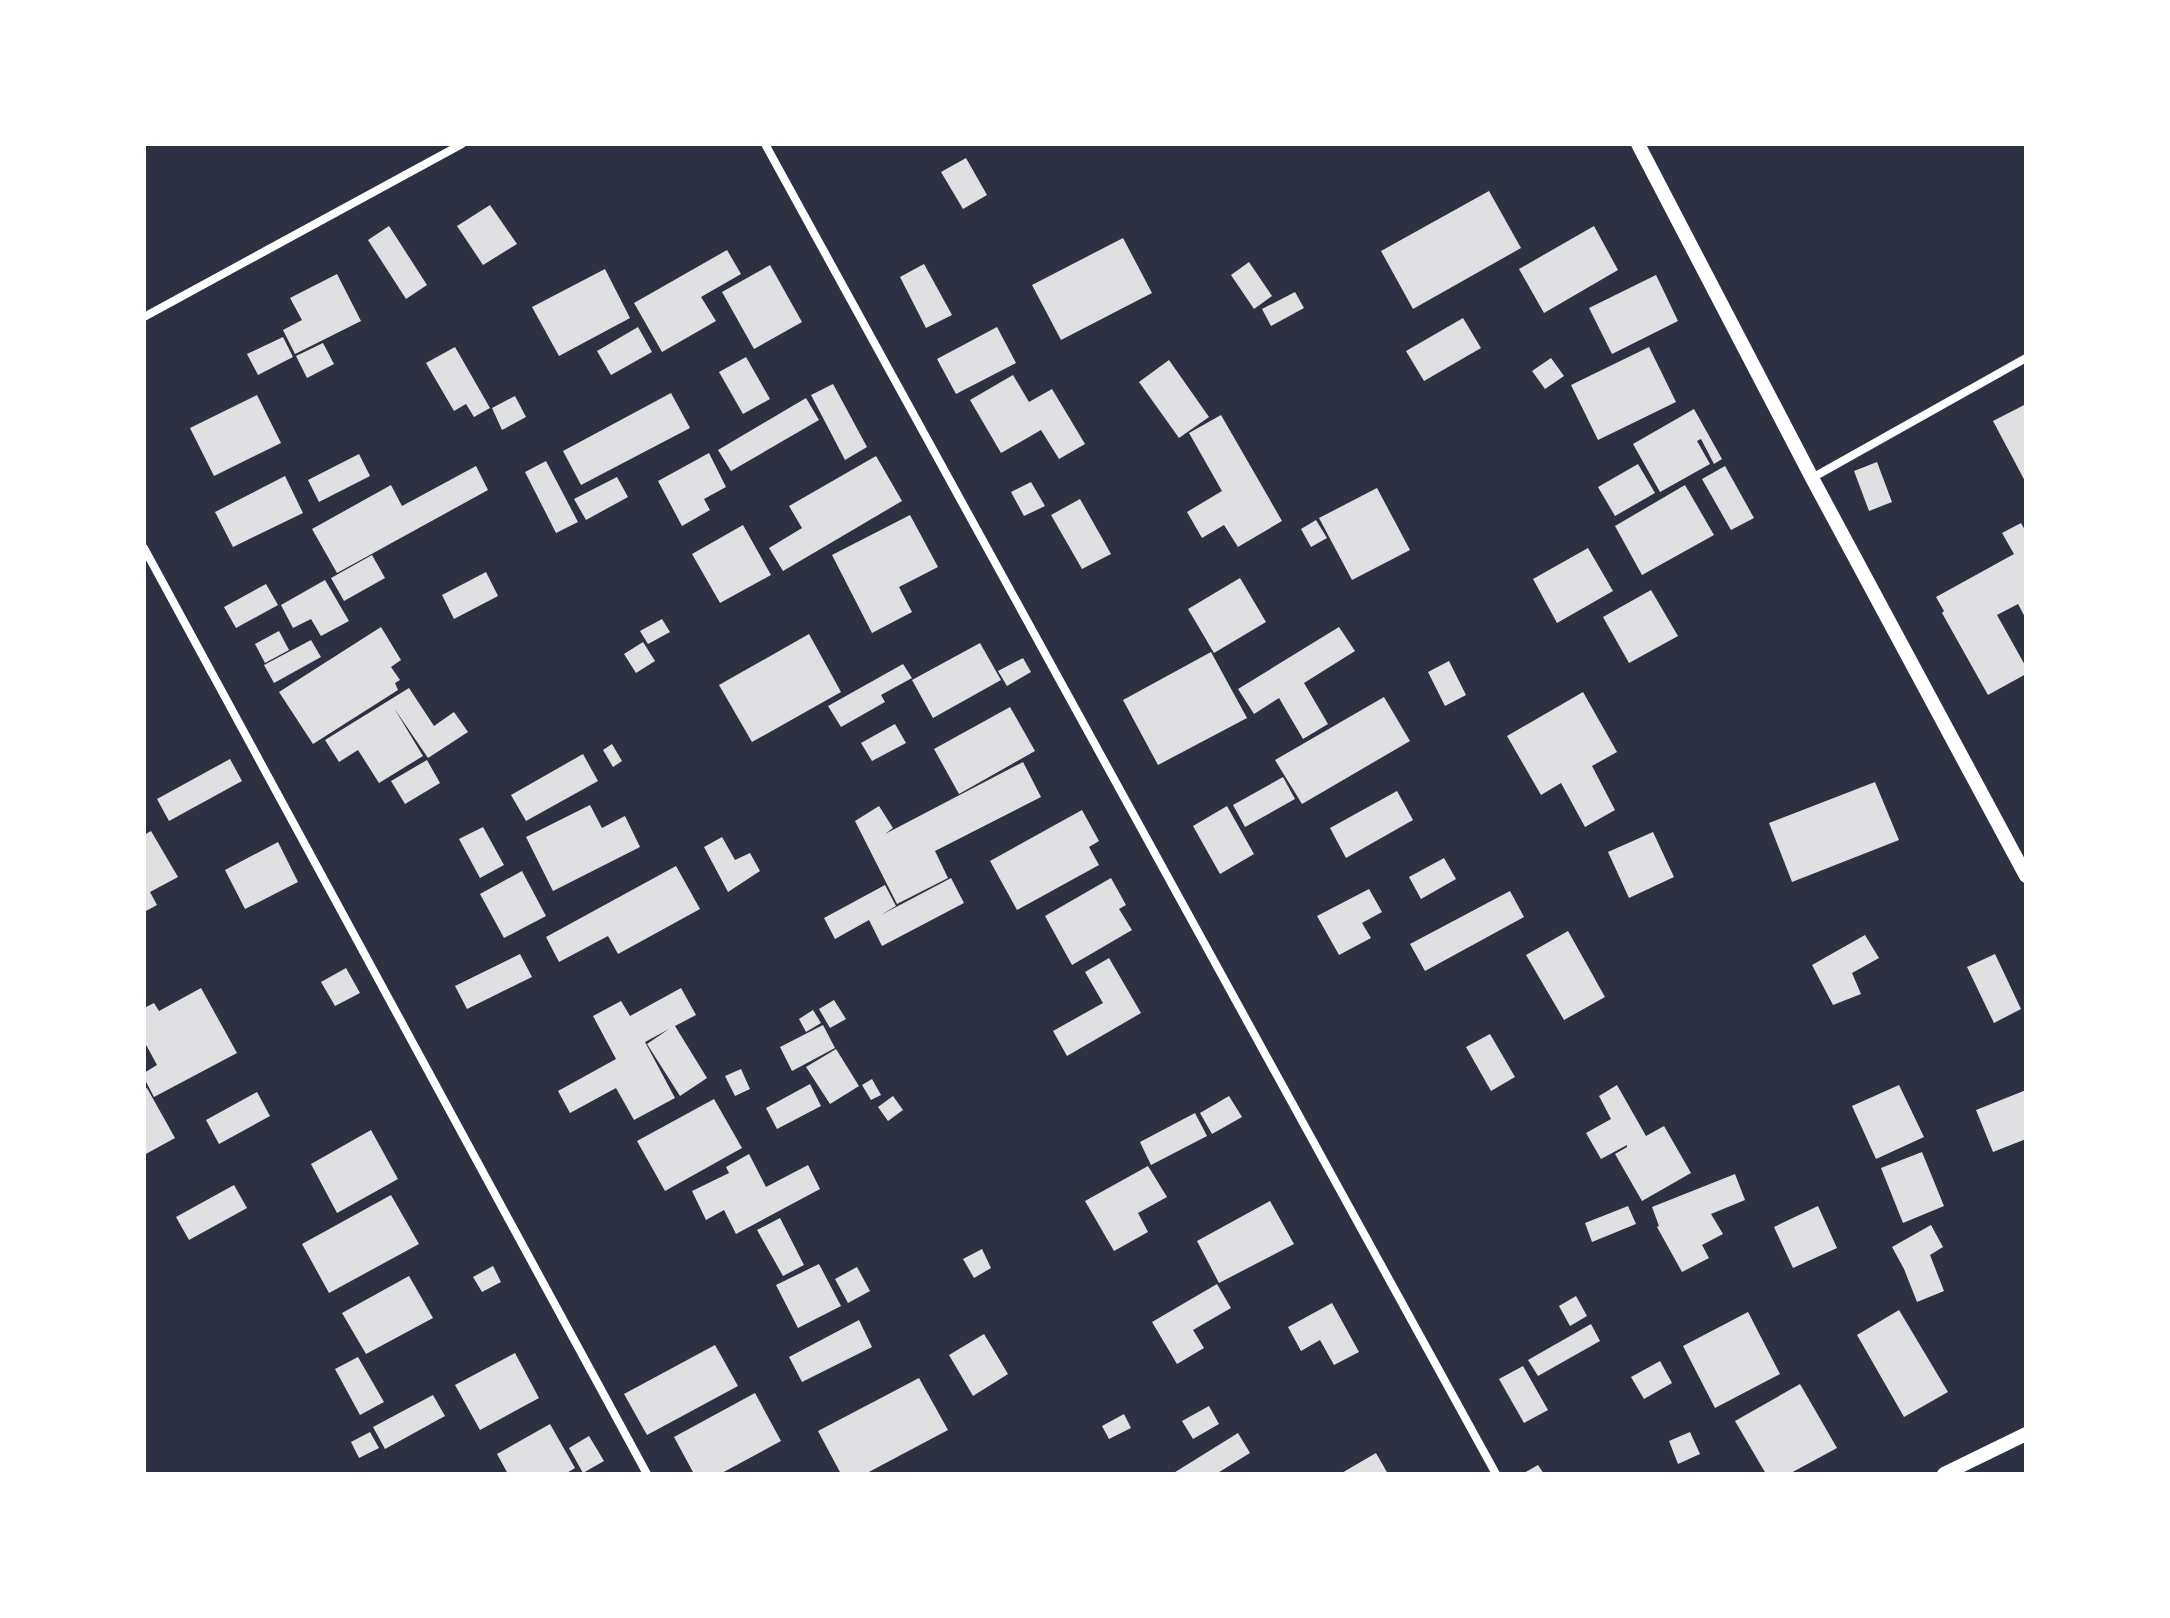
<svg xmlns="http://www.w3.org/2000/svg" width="2170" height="1618" font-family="Signika,sans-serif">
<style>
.building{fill:#e0e0e3}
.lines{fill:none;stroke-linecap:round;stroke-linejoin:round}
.minor{stroke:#fff;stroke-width:8}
.tertiary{stroke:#fff;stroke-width:14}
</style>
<rect width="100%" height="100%" fill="#2d3142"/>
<!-- building -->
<g class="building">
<path d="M966,158L987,195L963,209L941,172Z"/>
<path d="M1489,191L1521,248L1413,309L1381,251Z"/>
<path d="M490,205L517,244L483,265L457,226Z"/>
<path d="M389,226L427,285L406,299L368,240Z"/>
<path d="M1594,226L1618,270L1544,313L1519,269Z"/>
<path d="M1123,238L1152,293L1061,340L1032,285Z"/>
<path d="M727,250L741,274L701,297L716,321L662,352L634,303Z"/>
<path d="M1249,262L1272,296L1254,309L1231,275Z"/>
<path d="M924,264L952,315L926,328L900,277Z"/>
<path d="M770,265L802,322L754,349L722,292Z"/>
<path d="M605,269L630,318L559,356L532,307Z"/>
<path d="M337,274L361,321L295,354L283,330L302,320L290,298Z"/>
<path d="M1656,275L1678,321L1612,354L1589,308Z"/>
<path d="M1295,292L1304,308L1271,326L1262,309Z"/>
<path d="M1463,318L1481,348L1424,381L1406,351Z"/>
<path d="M638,327L652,352L611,375L597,351Z"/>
<path d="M997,327L1016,363L956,394L937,359Z"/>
<path d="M283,337L293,357L258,375L247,354Z"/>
<path d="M323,343L334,364L307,378L296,356Z"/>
<path d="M455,347L490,408L474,417L466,404L454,411L426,363Z"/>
<path d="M1649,347L1676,402L1598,440L1571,385Z"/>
<path d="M746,357L770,399L743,414L719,372Z"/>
<path d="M1551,358L1564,376L1545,389L1532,371Z"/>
<path d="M1169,360L1209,417L1179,438L1139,382Z"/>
<path d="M1013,375L1029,402L1052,389L1085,444L1059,459L1041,430L1001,453L970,400Z"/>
<path d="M833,384L867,447L845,460L811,395Z"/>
<path d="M671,393L690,428L581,485L563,451Z"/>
<path d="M257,395L281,443L214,476L190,428Z"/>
<path d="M515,396L526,417L502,430L492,408Z"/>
<path d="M806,398L819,420L731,471L718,450Z"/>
<path d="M2026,404V483L1993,421Z"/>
<path d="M1694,409L1722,459L1714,464L1701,439L1697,441L1710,464L1660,492L1633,444Z"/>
<path d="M1221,415L1282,521L1238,547L1224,525L1202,538L1187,512L1222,491L1189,433Z"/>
<path d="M709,453L726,487L704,499L710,510L682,526L658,481Z"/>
<path d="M359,454L370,476L319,502L308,480Z"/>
<path d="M876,456L902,501L783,571L769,548L802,528L789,506Z"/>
<path d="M546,461L578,522L556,533L525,472Z"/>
<path d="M1877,462L1892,502L1869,511L1854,471Z"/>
<path d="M1638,464L1655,493L1615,516L1598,487Z"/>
<path d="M476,466L488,490L337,573L312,529L391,485L402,506Z"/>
<path d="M1725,466L1754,518L1731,530L1702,479Z"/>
<path d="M285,476L303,513L233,547L215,512Z"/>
<path d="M617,477L628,497L586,520L574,499Z"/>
<path d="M1031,482L1045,506L1024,516L1011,492Z"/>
<path d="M1685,485L1714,535L1642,575L1615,526Z"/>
<path d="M1377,488L1410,550L1352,580L1319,518Z"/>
<path d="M1080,499L1111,554L1082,569L1051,515Z"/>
<path d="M910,515L938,567L899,587L912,612L872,633L832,555Z"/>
<path d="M1316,520L1327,538L1311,547L1301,529Z"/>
<path d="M2021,523L2026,532V619L2018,604L1997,615L2026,667V674L1988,695L1942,613L1944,611L1936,597L2014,554L2002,533Z"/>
<path d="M743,525L771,575L720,603L692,554Z"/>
<path d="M1588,548L1613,591L1557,623L1533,579Z"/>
<path d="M372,555L385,578L344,601L331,578Z"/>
<path d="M486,572L498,596L454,619L442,595Z"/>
<path d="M1240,578L1266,622L1214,653L1188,609Z"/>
<path d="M325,580L349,621L321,636L311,619L293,628L281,605Z"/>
<path d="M266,584L278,605L236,628L224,607Z"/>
<path d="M1651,590L1678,636L1629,663L1603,617Z"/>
<path d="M662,619L670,632L648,644L640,631Z"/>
<path d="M381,627L401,660L391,667L400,680L395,683L398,690L313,744L279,692Z"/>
<path d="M1339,627L1355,651L1304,683L1328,724L1303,739L1279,698L1254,714L1238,689Z"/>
<path d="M279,631L289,650L265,663L255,644Z"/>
<path d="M809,634L841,692L752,742L719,685Z"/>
<path d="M311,640L321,657L274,683L264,665Z"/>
<path d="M643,642L655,661L636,673L624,654Z"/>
<path d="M980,643L1001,680L933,718L912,680Z"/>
<path d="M1211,652L1247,718L1158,765L1123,700Z"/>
<path d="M1023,658L1031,672L1007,686L998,671Z"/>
<path d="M1449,661L1466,695L1445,706L1428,672Z"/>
<path d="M903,664L912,678L881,695L885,702L841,727L828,706Z"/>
<path d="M409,688L434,726L454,712L468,732L428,758L394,708L423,756L379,783L358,750L339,762L325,740Z"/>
<path d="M1583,692L1617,752L1592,766L1615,810L1585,827L1561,783L1541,795L1507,736Z"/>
<path d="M1384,697L1410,741L1302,804L1275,760Z"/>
<path d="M1010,707L1035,751L959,794L934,749Z"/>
<path d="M895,724L906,743L872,761L861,743Z"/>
<path d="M612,744L622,761L613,767L603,750Z"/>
<path d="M583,754L598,781L526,821L511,795Z"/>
<path d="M230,759L242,781L169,821L157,799Z"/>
<path d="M427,760L440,783L405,804L391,781Z"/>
<path d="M1023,762L1041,797L935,851L948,878L897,904L855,821L879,806L893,828L885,834Z"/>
<path d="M1283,777L1295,799L1245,827L1233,805Z"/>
<path d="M1875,782L1899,840L1792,882L1769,823Z"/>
<path d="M1397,791L1413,820L1346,858L1330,828Z"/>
<path d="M590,805L602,828L625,816L640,847L553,891L526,837Z"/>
<path d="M1227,806L1254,854L1220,874L1193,826Z"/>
<path d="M1082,810L1099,841L1089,847L1099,865L1017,910L990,861Z"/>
<path d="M483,827L504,865L480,878L459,839Z"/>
<path d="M151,831L178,877L150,892L157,905L144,912V835Z"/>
<path d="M1653,832L1674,877L1629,898L1608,852Z"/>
<path d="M722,837L735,860L750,853L760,871L728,892L704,847Z"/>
<path d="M278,842L298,882L245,909L225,870Z"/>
<path d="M1444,858L1456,879L1421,899L1409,877Z"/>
<path d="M676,866L700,909L618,954L608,936L559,962L546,937Z"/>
<path d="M522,871L546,916L504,938L480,894Z"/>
<path d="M951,878L964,903L882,946L869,920L835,939L824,918L885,885L896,906L881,915Z"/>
<path d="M1111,878L1126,905L1119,909L1132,930L1072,965L1045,916Z"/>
<path d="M1369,889L1382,912L1362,923L1371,938L1339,955L1317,916Z"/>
<path d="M1510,891L1524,917L1425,971L1410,944Z"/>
<path d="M1568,931L1605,997L1564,1020L1526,955Z"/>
<path d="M1865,935L1879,958L1852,973L1861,994L1833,1005L1812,965Z"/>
<path d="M520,954L532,977L467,1009L455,986Z"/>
<path d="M1995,954L2021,1009L1994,1023L1967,967Z"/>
<path d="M1109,958L1141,1013L1067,1056L1053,1031L1103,1003L1085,972Z"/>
<path d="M346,968L360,993L335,1006L321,982Z"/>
<path d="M201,988L237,1053L154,1097L144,1078V1073L157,1065L144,1041V1008L154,1003L159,1011Z"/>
<path d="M681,988L696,1015L675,1026L707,1078L680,1096L647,1044L669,1029L645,1042L675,1098L634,1120L616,1088L570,1113L558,1091L616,1059L593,1016L621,1001L630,1016Z"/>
<path d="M834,1000L846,1019L830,1028L819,1009Z"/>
<path d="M813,1010L821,1023L806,1032L799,1019Z"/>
<path d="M823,1025L835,1048L792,1071L780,1047Z"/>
<path d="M1490,1034L1515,1077L1491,1091L1466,1047Z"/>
<path d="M836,1049L859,1086L830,1104L806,1067Z"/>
<path d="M741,1069L750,1089L735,1096L725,1076Z"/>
<path d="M872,1079L881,1095L871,1100L862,1085Z"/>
<path d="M810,1084L821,1106L777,1129L766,1108Z"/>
<path d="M1617,1085L1646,1136L1664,1126L1691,1173L1642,1201L1615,1154L1627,1147V1145L1601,1159L1586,1133L1611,1119L1599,1096Z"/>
<path d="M1899,1085L1924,1137L1876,1159L1852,1106Z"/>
<path d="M147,1088L175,1138L144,1155V1090Z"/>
<path d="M2026,1090V1139L1993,1152L1976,1110Z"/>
<path d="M257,1092L270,1116L219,1144L206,1120Z"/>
<path d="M893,1096L903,1110L888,1121L878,1107Z"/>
<path d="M1229,1096L1242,1117L1212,1134L1200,1113Z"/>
<path d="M714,1099L742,1148L665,1191L637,1141Z"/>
<path d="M1195,1113L1207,1136L1151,1165L1140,1142Z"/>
<path d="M371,1130L398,1179L337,1213L311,1164Z"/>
<path d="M1922,1152L1944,1206L1903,1223L1881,1168Z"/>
<path d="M749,1154L766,1187L808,1165L820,1189L736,1234L724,1210L706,1220L692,1191L729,1173L726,1167Z"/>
<path d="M1148,1166L1167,1197L1138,1213L1148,1232L1114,1251L1085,1201Z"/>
<path d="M1735,1174L1745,1200L1711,1214L1723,1234L1702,1245L1709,1258L1682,1272L1657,1227L1659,1226L1652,1207Z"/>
<path d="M234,1185L247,1208L189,1240L176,1217Z"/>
<path d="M391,1195L419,1244L329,1293L302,1244Z"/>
<path d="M1270,1201L1294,1244L1219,1283L1197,1241Z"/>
<path d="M1628,1206L1636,1224L1592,1242L1585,1223Z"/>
<path d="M1818,1206L1837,1248L1793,1268L1774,1227Z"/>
<path d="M780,1218L804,1265L783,1276L757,1230Z"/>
<path d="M1931,1225L1943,1247L1930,1255L1944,1291L1917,1302L1904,1269L1892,1247Z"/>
<path d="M982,1249L991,1268L974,1278L963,1259Z"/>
<path d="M819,1264L841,1306L798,1328L776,1285Z"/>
<path d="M493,1266L501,1282L482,1292L473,1277Z"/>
<path d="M857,1267L870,1291L848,1303L835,1279Z"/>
<path d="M409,1276L433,1318L366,1354L342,1313Z"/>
<path d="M1217,1284L1231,1308L1193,1330L1204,1348L1177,1364L1152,1322Z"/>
<path d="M1576,1296L1587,1316L1570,1326L1559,1306Z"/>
<path d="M1332,1303L1359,1352L1334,1365L1320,1340L1301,1351L1288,1327Z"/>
<path d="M1899,1310L1948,1392L1904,1417L1857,1335Z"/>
<path d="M1748,1312L1780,1374L1715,1408L1683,1346Z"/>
<path d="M859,1320L872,1347L802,1382L789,1357Z"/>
<path d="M1591,1324L1600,1341L1538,1376L1528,1360Z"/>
<path d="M984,1334L1008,1374L973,1396L949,1355Z"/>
<path d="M715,1345L738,1386L647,1435L624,1394Z"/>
<path d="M515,1353L539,1398L480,1430L455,1385Z"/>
<path d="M358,1357L384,1402L360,1415L335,1369Z"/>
<path d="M1660,1361L1672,1383L1644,1399L1631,1377Z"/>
<path d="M1523,1366L1548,1410L1524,1423L1499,1379Z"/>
<path d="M919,1378L948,1430L865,1474H841L818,1431Z"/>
<path d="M1800,1384L1837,1448L1789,1474H1766L1735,1421Z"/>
<path d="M755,1393L781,1441L720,1474H694L674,1437Z"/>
<path d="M433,1395L445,1416L385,1449L373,1427Z"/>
<path d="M1209,1406L1219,1424L1193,1439L1182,1421Z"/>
<path d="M1124,1414L1131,1428L1109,1439L1102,1426Z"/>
<path d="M550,1424L575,1468L565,1474H508L497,1454Z"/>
<path d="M370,1432L379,1448L359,1458L351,1442Z"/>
<path d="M1690,1432L1700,1454L1678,1464L1669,1441Z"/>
<path d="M1238,1433L1250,1453L1216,1474H1172Z"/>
<path d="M589,1436L604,1461L583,1473L569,1448Z"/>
<path d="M1376,1453L1388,1474H1340Z"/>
<path d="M1538,1465L1544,1474H1522Z"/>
</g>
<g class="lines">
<!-- minor -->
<g class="minor">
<path d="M765,144L1496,1474"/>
<path d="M144,317L462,144"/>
<path d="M1812,478L2026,358"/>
<path d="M144,548L647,1474"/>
</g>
<!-- tertiary -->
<g class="tertiary">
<path d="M1638,144L1812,478L2026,876"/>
<path d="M1944,1474L2026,1434"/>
</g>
</g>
<!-- border -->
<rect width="2170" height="1618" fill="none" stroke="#ffffff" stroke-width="292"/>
</svg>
